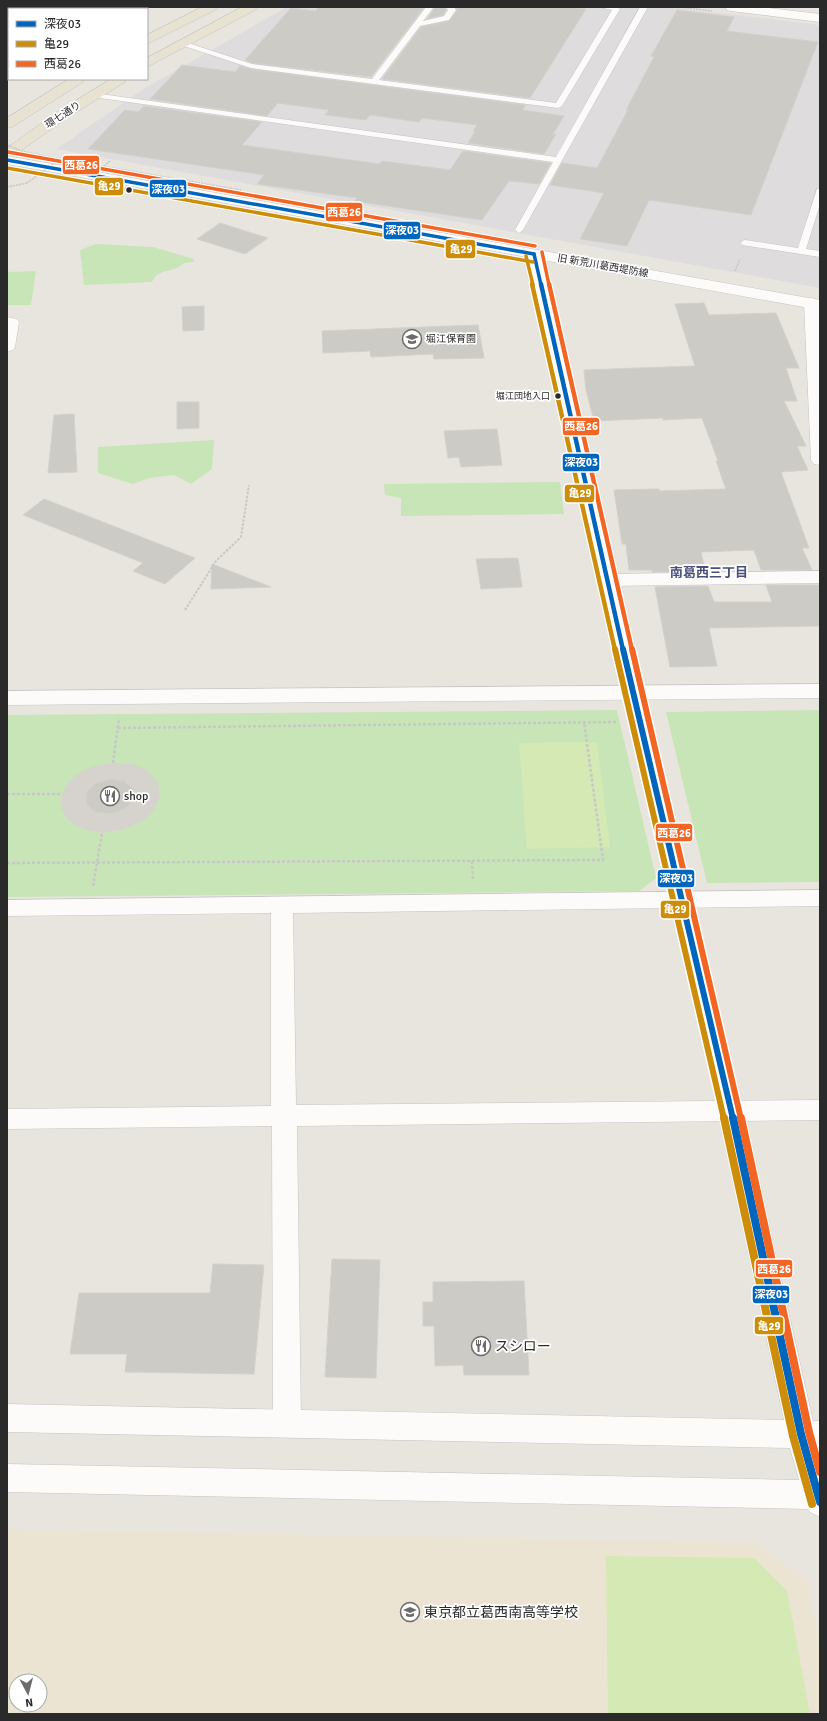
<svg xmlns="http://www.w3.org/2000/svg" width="827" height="1721" font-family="Signika,'Noto Sans JP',sans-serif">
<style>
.industrial{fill:#dfdcde}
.education{fill:#ece4d3;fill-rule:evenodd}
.green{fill:#c8e5b7}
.pitch{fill:#d4e9b4}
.plaza{fill:#d6d3ce;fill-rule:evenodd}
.building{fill:#cdcbc6;stroke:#d3d1cb}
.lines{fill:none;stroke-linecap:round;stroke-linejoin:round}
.service-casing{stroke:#c5c4c5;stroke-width:1}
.minor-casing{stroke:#c5c4c5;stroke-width:1}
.tertiary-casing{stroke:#c5c4c5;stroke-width:1}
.primary-casing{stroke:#c4c3c1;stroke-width:1}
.path-far2{stroke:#c8c7c7;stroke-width:1.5;stroke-dasharray:2 1;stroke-linecap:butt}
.path-far1{stroke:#c8c7c7;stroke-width:2;stroke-dasharray:2.5 1.5;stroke-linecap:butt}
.path{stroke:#c8c7c7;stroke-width:2.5;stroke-dasharray:3 2;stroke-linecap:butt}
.service{fill:#fcfbfa;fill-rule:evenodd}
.minor{fill:#fcfbfa;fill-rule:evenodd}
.tertiary{fill:#fcfbfa;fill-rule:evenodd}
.primary{fill:#e7e2d2;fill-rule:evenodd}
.path-bridge{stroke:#c8c7c7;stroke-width:1.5;stroke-dasharray:2 1;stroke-linecap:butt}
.bus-1-far3-casing{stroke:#fff;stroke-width:5.5}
.bus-1-far2-casing{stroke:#fff;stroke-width:7}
.bus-1-far1-casing{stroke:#fff;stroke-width:9}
.bus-1-casing{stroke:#fff;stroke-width:10}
.bus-2-far3-casing{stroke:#fff;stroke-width:5.5}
.bus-2-far2-casing{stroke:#fff;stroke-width:7}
.bus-2-far1-casing{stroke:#fff;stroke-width:9}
.bus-2-casing{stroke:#fff;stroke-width:10}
.bus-3-far3-casing{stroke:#fff;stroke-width:5.5}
.bus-3-far2-casing{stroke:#fff;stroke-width:7}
.bus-3-far1-casing{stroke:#fff;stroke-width:9}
.bus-3-casing{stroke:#fff;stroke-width:10}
.bus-1-far3{stroke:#0065bd;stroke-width:3.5}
.bus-1-far2{stroke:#0065bd;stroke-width:4.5}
.bus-1-far1{stroke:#0065bd;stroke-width:6}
.bus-1{stroke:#0065bd;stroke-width:8}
.bus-2-far3{stroke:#ce8d08;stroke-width:3.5}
.bus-2-far2{stroke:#ce8d08;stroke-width:4.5}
.bus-2-far1{stroke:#ce8d08;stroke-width:6}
.bus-2{stroke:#ce8d08;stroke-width:8}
.bus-3-far3{stroke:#f26522;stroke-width:3.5}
.bus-3-far2{stroke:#f26522;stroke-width:4.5}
.bus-3-far1{stroke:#f26522;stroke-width:6}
.bus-3{stroke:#f26522;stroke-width:8}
.bus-dot{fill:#2a2a2a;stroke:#fff;stroke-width:1.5}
.labels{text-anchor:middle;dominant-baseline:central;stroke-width:3.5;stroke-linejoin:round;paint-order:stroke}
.far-bus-label{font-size:9px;fill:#2a2a2a;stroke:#fff;text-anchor:end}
.far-street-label{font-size:10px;fill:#2a2a2a;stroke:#fff}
.far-poi-label{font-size:10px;fill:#2a2a2a;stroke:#fff;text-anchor:start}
.poi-label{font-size:12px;fill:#2a2a2a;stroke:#fff;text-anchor:start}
.neighbourhood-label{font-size:13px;font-weight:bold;fill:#49507c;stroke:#fff}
.near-poi-label{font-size:14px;fill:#2a2a2a;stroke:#fff;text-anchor:start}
.line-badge{stroke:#fff;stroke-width:1.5}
.badge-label{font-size:11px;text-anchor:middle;font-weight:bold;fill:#fff}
</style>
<rect width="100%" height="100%" fill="#e8e5df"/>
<!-- industrial -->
<path class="industrial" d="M287,7H669L820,25V288L56,149L145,88Z"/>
<!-- education -->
<path class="education" d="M7,1529L759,1543L807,1581L820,1643V1714H7ZM16,1681H40V1705H16Z"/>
<!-- green -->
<g class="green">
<path d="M96,244L153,247L194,259V262L184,263C173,274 159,267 152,282L84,285L80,250Z"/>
<path d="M36,271L31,305H7V272Z"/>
<path d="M214,440L212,469L191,484L174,475L149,478L133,484L98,473V447Z"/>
<path d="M560,482L564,514L401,516V498L385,495L384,484Z"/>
<path d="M617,710L656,878L639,891L7,897V715Z"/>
<path d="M820,710V882L707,883L666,712Z"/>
</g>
<!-- pitch -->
<g class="pitch">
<path d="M597,742L610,847L527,849L519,743Z"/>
<path d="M606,1556L754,1558L787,1591L810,1714H608Z"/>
</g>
<!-- plaza -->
<path class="plaza" d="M113,763L132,764L148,771L158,783L160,796L154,811L141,822L122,830L102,833L83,829L68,820L61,808L62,794L67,784L75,776L86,769L99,765ZM109,779L124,781L133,789L134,800L125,809L110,814L95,812L86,804V793L95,784Z"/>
<!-- building -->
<g class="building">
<path d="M319,7H424L371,77L252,63L245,60L291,8L315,11Z"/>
<path d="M435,7H445L446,10L443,15L427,19Z"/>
<path d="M456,7H567L586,9L530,98L382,79L421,27L449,21L457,11Z"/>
<path d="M677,10L734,17L727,31L818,42L751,215L649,200L627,246L580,239L604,193L550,185L562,163L597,168L628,110H626L654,57L651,56Z"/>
<path d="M182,65L235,72L240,66L251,69L525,105L523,110L564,116L553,134H556L544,154L468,143L475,132L473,131L477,125L422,118L419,122L370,115L366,120L325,115L329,110L278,103L267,116L150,99Z"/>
<path d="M144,106L262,122L242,145L380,164L382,161L450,170L463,151L551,163L539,184L509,181L482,220L354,201L357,198L257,184L264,175L88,149L125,110L138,112Z"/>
<path d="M220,223L268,238L245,254L197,239Z"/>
<path d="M704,303L709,315L776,313L799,368H786L797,401H784L806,446H797L808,470L781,472L809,548H802L812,570H761L754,550L701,552L705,571L652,572V570H629L626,544H622L614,490L659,489V491L726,489L716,461H718L702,418L663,420V418L594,421L586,390L584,370L695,366L675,304Z"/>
<path d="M204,306V330L183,331L182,307Z"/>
<path d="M478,325L484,358L434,359L433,354L371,357L370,351L323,353L322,331Z"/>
<path d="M177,402H199V428L177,429Z"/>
<path d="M74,414L77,472L48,473L54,415Z"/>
<path d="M497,429L502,465L461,467L459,457L448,458L444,431Z"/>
<path d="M44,499L195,558L165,584L133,571L143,563L23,515Z"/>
<path d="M518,558L522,587L481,589L476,559Z"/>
<path d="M212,564L271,587L211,589Z"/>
<path d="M766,585H819L820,626L709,628L717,666L670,667L655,587L708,586L714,602H772Z"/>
<path d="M109,779L124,781L133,789L134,800L125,809L110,814L95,812L86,804V793L95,784Z"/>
<path d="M332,1259L380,1260L376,1378L325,1377Z"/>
<path d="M213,1264L264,1265L254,1374L125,1372L127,1354H70L79,1293H210Z"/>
<path d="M524,1281L529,1375H464L463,1365L435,1366L434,1326H423V1302H433V1282Z"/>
</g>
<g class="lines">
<!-- service casing -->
<g class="service-casing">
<g id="service">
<path d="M426,7H434L423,21L444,16L448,10L446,7H454L456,10L449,20L420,26L379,80L556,103L612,10L599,7H616L620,9L562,106L558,108L251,68L178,44L182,42H185L252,64L372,79Z"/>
<path d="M640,7H648L523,230L519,233L515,230L553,162L93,97L89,95L93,93L556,157Z"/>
<path d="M817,189H820V204L806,249L820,251V257L742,245L741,243L742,241L745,240L798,248Z"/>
</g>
</g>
<!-- minor casing -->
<g class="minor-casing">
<g id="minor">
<path d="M812,298L817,300L820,303V465L814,464L811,460L804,303L807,300Z"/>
<path d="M7,317L17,319L19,322L15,347L13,350L7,352Z"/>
<path d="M820,571V583L608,586L601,584L599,580L601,576L608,574Z"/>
<path d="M820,684V698L7,705V691Z"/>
<path d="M820,890V906L293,913L296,1105L820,1100V1120L297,1126L301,1423L297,1433L287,1437L277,1433L273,1423L272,1126L7,1129V1109L271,1106V913L7,916V900Z"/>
</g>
</g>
<!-- tertiary casing -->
<g class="tertiary-casing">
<g id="tertiary">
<path d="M725,7H760L820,14V22L731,11L727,10Z"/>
<path d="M7,156L820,300V310L543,260L643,693L743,1111L813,1421H820V1517L810,1512L808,1509L7,1492V1464L799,1480L790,1448L7,1432V1404L784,1420L719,1111L623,693L527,257L7,164Z"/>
</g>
</g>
<!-- primary casing -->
<g class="primary-casing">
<g id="primary">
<path d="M202,7H217L215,10L147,44V35Z"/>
<path d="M242,7H257L255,10L147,67V58Z"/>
<path d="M69,79H84L83,82L12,127L7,128V118Z"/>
<path d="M111,79H126L125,82L67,118L12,157L7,158V148L57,112Z"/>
</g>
</g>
<!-- path-far2 -->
<g class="path-far2">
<path d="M681,7L712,11"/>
<path d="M7,187L27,183"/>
<path d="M735,271L740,259"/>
</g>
<!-- path-far1 -->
<path class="path-far1" d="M185,610L216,561L241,537L249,485"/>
<!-- path -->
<g class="path">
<path d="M118,728L616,722"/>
<path d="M113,763L119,718"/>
<path d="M7,794H62"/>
<path d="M472,861L473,880"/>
<path d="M7,863L603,860L584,722"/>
<path d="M93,886L102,833"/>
</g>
<!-- service -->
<use href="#service" class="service"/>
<!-- minor -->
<use href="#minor" class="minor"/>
<!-- tertiary -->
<use href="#tertiary" class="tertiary"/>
<!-- primary -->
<use href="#primary" class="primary"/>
<!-- path-bridge -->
<g class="path-bridge">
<path d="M7,145L21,151L60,159L241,190"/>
<path d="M104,166L110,161"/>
<path d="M27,183L60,159"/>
</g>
<!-- bus-1-far3 casing -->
<g class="bus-1-far3-casing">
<g id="bus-1-far3">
<path d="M7,160L534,254"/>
<path d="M534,254L541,285"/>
</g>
</g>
<!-- bus-1-far2 casing -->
<g class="bus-1-far2-casing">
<path id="bus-1-far2" d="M541,284L623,650"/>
</g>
<!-- bus-1-far1 casing -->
<g class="bus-1-far1-casing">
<path id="bus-1-far1" d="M623,649L733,1119"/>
</g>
<!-- bus-1 casing -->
<g class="bus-1-casing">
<path id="bus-1" d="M733,1118L801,1434L820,1502"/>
</g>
<!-- bus-2-far3 casing -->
<g class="bus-2-far3-casing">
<g id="bus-2-far3">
<path d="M7,168L533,262"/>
<path d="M526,256L533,285"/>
</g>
</g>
<!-- bus-2-far2 casing -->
<g class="bus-2-far2-casing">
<path id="bus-2-far2" d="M532,284L615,650"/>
</g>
<!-- bus-2-far1 casing -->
<g class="bus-2-far1-casing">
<path id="bus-2-far1" d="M615,649L724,1119"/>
</g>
<!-- bus-2 casing -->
<g class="bus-2-casing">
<path id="bus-2" d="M724,1118L793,1436L812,1504"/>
</g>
<!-- bus-3-far3 casing -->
<g class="bus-3-far3-casing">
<g id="bus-3-far3">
<path d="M8,152L535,246"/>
<path d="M542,252L549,285"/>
</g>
</g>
<!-- bus-3-far2 casing -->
<g class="bus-3-far2-casing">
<path id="bus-3-far2" d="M549,284L632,650"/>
</g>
<!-- bus-3-far1 casing -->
<g class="bus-3-far1-casing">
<path id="bus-3-far1" d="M632,649L741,1119"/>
</g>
<!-- bus-3 casing -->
<g class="bus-3-casing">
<path id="bus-3" d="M741,1118L809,1432L820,1472"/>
</g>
<!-- bus-1-far3 -->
<use href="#bus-1-far3" class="bus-1-far3"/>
<!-- bus-1-far2 -->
<use href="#bus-1-far2" class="bus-1-far2"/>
<!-- bus-1-far1 -->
<use href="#bus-1-far1" class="bus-1-far1"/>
<!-- bus-1 -->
<use href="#bus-1" class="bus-1"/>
<!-- bus-2-far3 -->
<use href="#bus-2-far3" class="bus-2-far3"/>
<!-- bus-2-far2 -->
<use href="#bus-2-far2" class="bus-2-far2"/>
<!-- bus-2-far1 -->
<use href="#bus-2-far1" class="bus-2-far1"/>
<!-- bus-2 -->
<use href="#bus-2" class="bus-2"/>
<!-- bus-3-far3 -->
<use href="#bus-3-far3" class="bus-3-far3"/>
<!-- bus-3-far2 -->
<use href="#bus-3-far2" class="bus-3-far2"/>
<!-- bus-3-far1 -->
<use href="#bus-3-far1" class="bus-3-far1"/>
<!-- bus-3 -->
<use href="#bus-3" class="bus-3"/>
</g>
<!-- icons -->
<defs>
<g id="school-ring" transform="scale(1)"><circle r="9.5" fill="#fff" stroke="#6c6b69" stroke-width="1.5"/><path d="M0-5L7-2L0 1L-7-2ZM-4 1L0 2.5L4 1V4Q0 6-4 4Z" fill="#6c6b69"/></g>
<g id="restaurant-ring" transform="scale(1)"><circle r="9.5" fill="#fff" stroke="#6c6b69" stroke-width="1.5"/><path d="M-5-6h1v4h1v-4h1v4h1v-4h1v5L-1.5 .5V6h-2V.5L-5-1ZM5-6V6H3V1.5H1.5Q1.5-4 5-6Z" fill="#6c6b69"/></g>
</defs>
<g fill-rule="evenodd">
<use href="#school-ring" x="412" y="339"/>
<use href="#restaurant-ring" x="110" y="796"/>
<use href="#restaurant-ring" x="481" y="1346"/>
<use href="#school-ring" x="410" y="1612"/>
</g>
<!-- markers -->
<g class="bus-dot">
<circle cx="129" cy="190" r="3.5"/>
<circle cx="558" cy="396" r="3.5"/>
</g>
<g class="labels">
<!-- far-bus labels -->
<g class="far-bus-label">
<text x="550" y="396">堀江団地入口</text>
</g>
<!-- far-street labels -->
<g class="far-street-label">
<text transform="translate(63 115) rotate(-33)">環七通り</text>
<text transform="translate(603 266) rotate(10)">旧 新荒川葛西堤防線</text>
</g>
<!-- far-poi labels -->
<g class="far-poi-label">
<text x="426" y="339">堀江保育園</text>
</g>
<!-- poi labels -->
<g class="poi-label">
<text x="124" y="796">shop</text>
</g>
<!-- neighbourhood labels -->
<g class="neighbourhood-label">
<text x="709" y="573">南葛西三丁目</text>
</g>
<!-- near-poi labels -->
<g class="near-poi-label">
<text x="495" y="1346">スシロー</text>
<text x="424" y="1612">東京都立葛西南高等学校</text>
</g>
</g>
<g class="line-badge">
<rect x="62" y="155" width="38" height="20" rx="4" fill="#f26522"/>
<rect x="94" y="177" width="30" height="19" rx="4" fill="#ce8d08"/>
<rect x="149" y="179" width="38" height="19" rx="4" fill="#0065bd"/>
<rect x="325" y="202" width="38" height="20" rx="4" fill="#f26522"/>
<rect x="383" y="221" width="38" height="19" rx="4" fill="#0065bd"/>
<rect x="445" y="239" width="31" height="20" rx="4" fill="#ce8d08"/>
<rect x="562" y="417" width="38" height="19" rx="4" fill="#f26522"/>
<rect x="562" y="453" width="38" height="19" rx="4" fill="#0065bd"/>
<rect x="564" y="484" width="31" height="19" rx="4" fill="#ce8d08"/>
<rect x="655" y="823" width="38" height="19" rx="4" fill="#f26522"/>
<rect x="657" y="869" width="38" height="19" rx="4" fill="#0065bd"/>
<rect x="660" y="900" width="30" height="19" rx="4" fill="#ce8d08"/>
<rect x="755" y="1259" width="38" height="19" rx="4" fill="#f26522"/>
<rect x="752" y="1285" width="38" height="19" rx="4" fill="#0065bd"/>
<rect x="754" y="1316" width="30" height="19" rx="4" fill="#ce8d08"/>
</g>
<g class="badge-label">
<text x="81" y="169">西葛26</text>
<text x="109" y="190">亀29</text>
<text x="168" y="193">深夜03</text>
<text x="344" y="216">西葛26</text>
<text x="402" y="234">深夜03</text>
<text x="461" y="253">亀29</text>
<text x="581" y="430">西葛26</text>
<text x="581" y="466">深夜03</text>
<text x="580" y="497">亀29</text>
<text x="674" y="837">西葛26</text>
<text x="676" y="882">深夜03</text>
<text x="675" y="913">亀29</text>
<text x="774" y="1273">西葛26</text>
<text x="771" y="1298">深夜03</text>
<text x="769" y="1330">亀29</text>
</g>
<!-- border -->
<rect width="827" height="1721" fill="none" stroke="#2a2a2a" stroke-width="16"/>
<!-- legend -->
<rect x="8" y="8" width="140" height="72" fill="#ffffff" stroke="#aaaaaa"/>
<rect x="16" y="21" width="20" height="6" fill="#0065bd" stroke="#aaaaaa"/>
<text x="44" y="28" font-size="12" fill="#2a2a2a">深夜03</text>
<rect x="16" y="41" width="20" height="6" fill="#ce8d08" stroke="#aaaaaa"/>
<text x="44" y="48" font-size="12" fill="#2a2a2a">亀29</text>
<rect x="16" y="61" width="20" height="6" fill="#f26522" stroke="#aaaaaa"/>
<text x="44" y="68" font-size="12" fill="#2a2a2a">西葛26</text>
<!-- north arrow -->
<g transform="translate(28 1693) rotate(173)"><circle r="19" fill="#ffffff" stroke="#aaaaaa"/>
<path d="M0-3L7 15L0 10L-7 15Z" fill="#6c6b69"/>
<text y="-6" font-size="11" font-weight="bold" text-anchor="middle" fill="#2a2a2a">N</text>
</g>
</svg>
